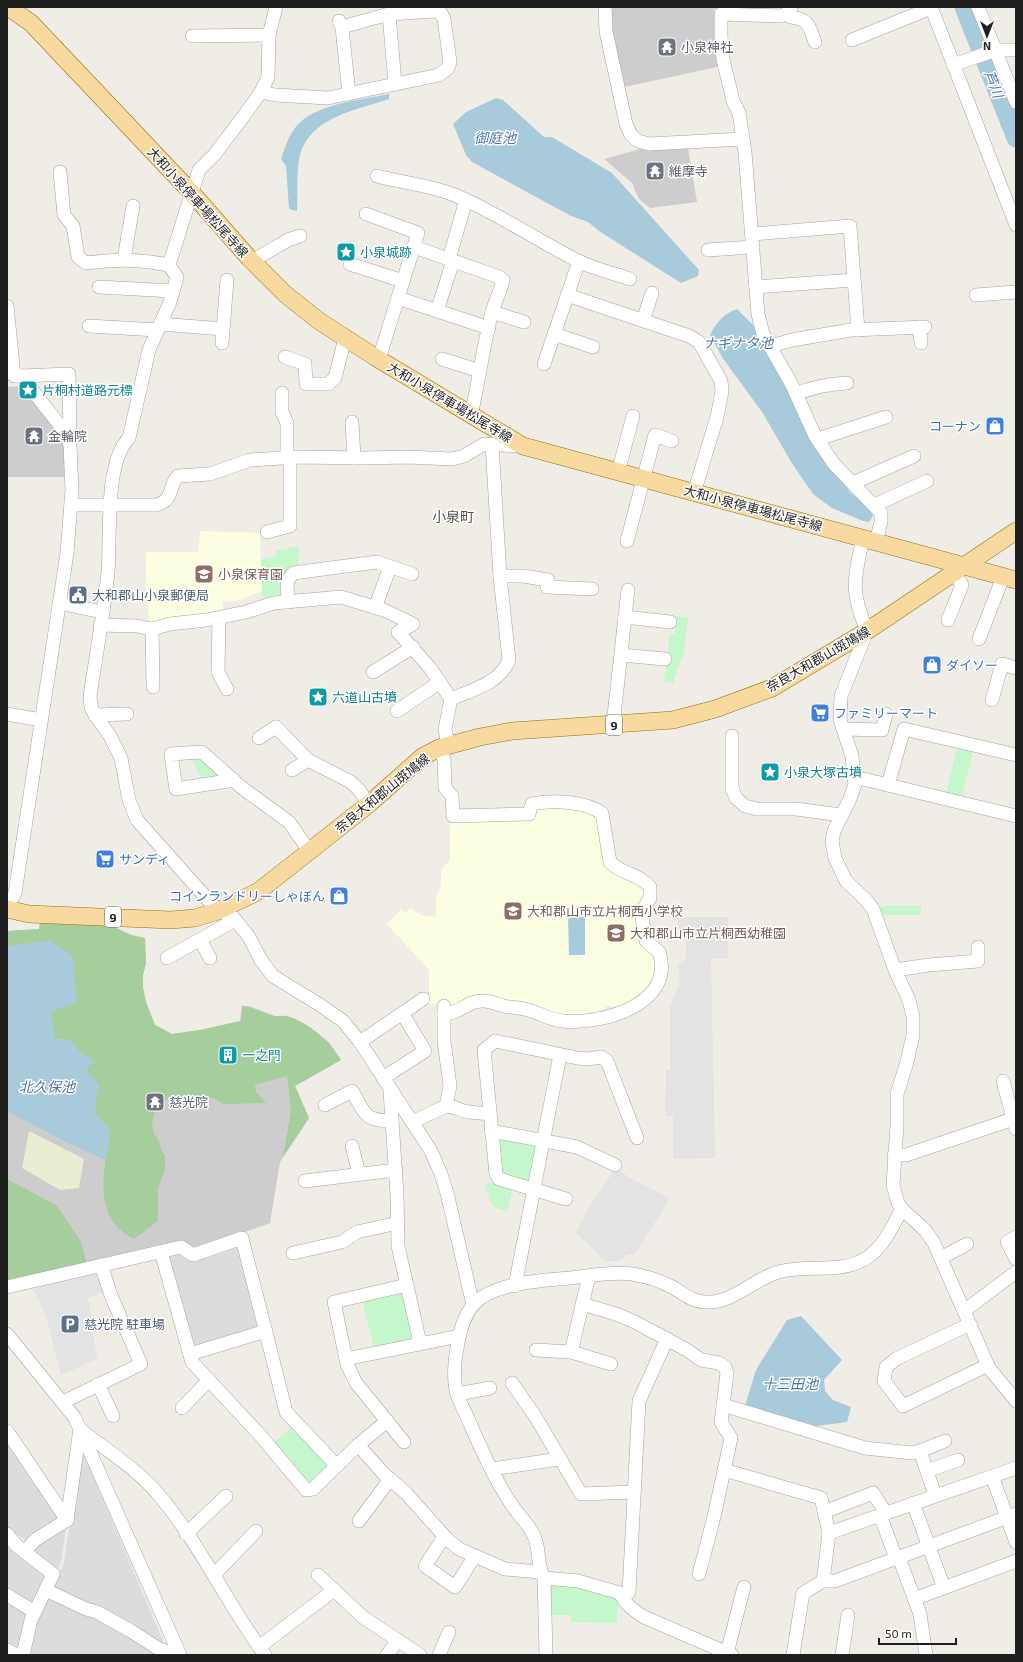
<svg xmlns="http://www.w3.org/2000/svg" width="1023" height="1662" font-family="'Exo 2','Noto Sans JP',sans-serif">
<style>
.residential{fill:#dddcdc}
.education{fill:#fbfee0}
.religious{fill:#cdcdcd}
.farmland{fill:#e9edd1}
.forest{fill:#a6cd9c}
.park{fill:#c4f7cc}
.parking{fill:#e3e3e3}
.water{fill:#a7cbdb}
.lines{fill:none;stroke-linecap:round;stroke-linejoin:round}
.river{stroke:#a7cbdb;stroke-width:19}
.minor-casing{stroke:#a3a3a3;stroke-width:14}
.major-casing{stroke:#947006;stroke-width:18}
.minor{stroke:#fff;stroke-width:13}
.major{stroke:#f8daa1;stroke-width:17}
.labels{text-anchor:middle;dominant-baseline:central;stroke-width:3;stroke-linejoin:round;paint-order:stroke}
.shield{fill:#fff;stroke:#626262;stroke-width:1}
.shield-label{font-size:12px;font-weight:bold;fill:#1f1f1f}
.worship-label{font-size:13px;fill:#5b616d;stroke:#fff;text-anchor:start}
.street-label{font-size:13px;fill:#1f1f1f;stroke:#fff}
.culture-label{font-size:13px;fill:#0d838f;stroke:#fff;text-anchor:start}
.shop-label{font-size:13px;fill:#366cbe;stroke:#fff;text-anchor:start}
.education-label{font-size:13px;fill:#785e54;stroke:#fff;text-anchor:start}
.service-label{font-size:13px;fill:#4e5e75;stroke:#fff;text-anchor:start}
.water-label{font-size:14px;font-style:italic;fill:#4f75ab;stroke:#fff}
.neighbourhood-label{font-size:14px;fill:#525252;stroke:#fff}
</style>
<rect width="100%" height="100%" fill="#efede5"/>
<!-- residential -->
<g class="residential">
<path d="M235,1245L240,1248L259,1323L255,1329L197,1346L192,1342L168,1260L170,1257L181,1253Z"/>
<path d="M7,1437L62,1517L28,1541L7,1530Z"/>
<path d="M80,1453H83L97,1485L164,1643L162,1645L56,1590L54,1584L64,1563Z"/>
<path d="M66,1527L61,1562L57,1570L29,1549Z"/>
<path d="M10,1549L48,1575L33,1605L7,1591V1550Z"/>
<path d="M7,1600L28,1613L18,1650L7,1644Z"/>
<path d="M48,1600H52L87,1617L91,1616L102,1621L163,1655H34L30,1653L34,1628Z"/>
</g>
<!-- education -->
<g class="education">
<path d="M200,531L260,533L262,591L241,600L222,602L224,611L150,625L146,588V552H198Z"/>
<path d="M534,807L573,809L597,814L608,864L646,887L640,912L658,955L652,987L618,1011L616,1006H606L603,1014L584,1018L546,1013L530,1004H429V970L387,924L401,909L406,913L410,908L423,916L436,917V898L441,885V870L450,860V821Z"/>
</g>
<!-- religious -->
<g class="religious">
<path d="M609,7H731V11L714,9L722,66L624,87L609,27Z"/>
<path d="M644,148H688L697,202L650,208L639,199L632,183L604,159Z"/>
<path d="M24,386L59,431L64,441V477H7V387Z"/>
<path d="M40,922L110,925L131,935L145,938L146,963L143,975V988L146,1002L155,1025L172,1034L200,1030L240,1021L242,1006H249L275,1016H286L306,1025L329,1042L334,1049L341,1060L295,1086L309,1118L280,1162L270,1223L194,1250L180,1240L7,1280V931L39,929Z"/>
</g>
<!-- farmland -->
<path class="farmland" d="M29,1131L84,1159L79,1188L60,1190L22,1168Z"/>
<!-- forest -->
<g class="forest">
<path d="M40,922L110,925L131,935L145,938L146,963L143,975V988L146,1002L155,1025L172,1034L200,1030L241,1021L242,1006C253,1007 263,1013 274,1016C278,1017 283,1015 287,1016C310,1023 329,1041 341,1060L295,1086L309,1118L283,1157L291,1111L287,1076L255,1085L256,1092L266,1103L223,1104L213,1098L199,1097L198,1106C191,1110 188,1111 182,1106V1099L169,1098C158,1106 148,1118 154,1133C155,1136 158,1138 159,1141C161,1147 160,1150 165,1155V1169L158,1189V1221L134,1239C90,1218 105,1169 110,1130C92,1112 92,1110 99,1085L85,1070L94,1061L80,1053L70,1040L55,1039L50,1012V941L7,946V931L39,929Z"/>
<path d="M7,1179L56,1205L81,1241L86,1262L7,1280Z"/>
</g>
<!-- park -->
<g class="park">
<path d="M298,546L299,567L289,568L279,581L280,592L276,598L264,600L262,591L261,559L277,556L276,551Z"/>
<path d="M675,616L688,617L684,651L673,683L664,682L666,662H671V656H668L669,633L675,634Z"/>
<path d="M957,747L973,751L962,798L946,794Z"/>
<path d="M191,756L202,759L217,772L214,778L202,780Z"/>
<path d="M877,906H921V915H882Z"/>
<path d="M498,1134L538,1141L532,1179L526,1180L506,1176L500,1169Z"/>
<path d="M494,1180L513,1187L507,1211C486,1206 492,1203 485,1185Z"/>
<path d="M398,1291L404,1294L413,1336L409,1342L374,1349L362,1299Z"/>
<path d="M293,1426L326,1462L327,1468L313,1482L307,1483L273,1443Z"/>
<path d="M551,1584C573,1586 599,1586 618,1600L617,1623L571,1622L570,1615H552Z"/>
</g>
<!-- parking -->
<g class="parking">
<path d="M678,917H728V958H711L715,1158L673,1159V1116H665L666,1070H670V1005L680,985L678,964L686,959V938H678Z"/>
<path d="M616,1168L630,1178L670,1198L635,1254L627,1255L621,1261H605L576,1233L593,1200Z"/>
<path d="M97,1272L104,1292L88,1298L97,1359L61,1375L47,1320L34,1289Z"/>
</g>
<!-- water -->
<g class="water">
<path d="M389,94V99C357,110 310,117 300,155C296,171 298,194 297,211L289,209L286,166L281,159C285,148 288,137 295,128C312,104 361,100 389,94Z"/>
<path d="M496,98L503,100L544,137H552L612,173L699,270L698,276L681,283L599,231L588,222L571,216L472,162L466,155L453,124L466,112Z"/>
<path d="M737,309L753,325L811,436L828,464L851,493L868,507L873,516L869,522L863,521L832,508L813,494L793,465L762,412L722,357L710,335C715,324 724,313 737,309Z"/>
<path d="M568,916H585V955H569Z"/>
<path d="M50,941L73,956L77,1002L51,1012L55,1039L70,1040L80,1053L95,1061L85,1070L99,1085C92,1110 92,1112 110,1130L106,1160L66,1142L7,1111V946Z"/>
<path d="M801,1316L842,1360L824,1380L825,1391L833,1400L851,1407L847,1422L817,1426L745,1406L756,1370L787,1320Z"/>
</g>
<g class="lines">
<!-- river -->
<path class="river" d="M964,7L1016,138"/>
<!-- minor casing -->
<g class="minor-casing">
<g id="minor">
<path d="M276,7L269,35L268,77L261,92L240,121L214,155L199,170L169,265L177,277L170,302L149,350L129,438C104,463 111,537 108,572C104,613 96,655 90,696L91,707L95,715L110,736L121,758L129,800L137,820L218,911L233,917L249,937L261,960L273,976L320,1005L343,1021L360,1042L431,1151L441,1174L447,1193L473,1305"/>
<path d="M605,7L606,31L626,124L631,135L638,141L649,144L743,139"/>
<path d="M791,7L788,13L781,16L721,14V36L723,59L733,101L739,113L745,152L758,314L763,334L792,385L815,436L834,464L881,513V522L876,542"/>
<path d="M931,7L1016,225"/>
<path d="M978,7L1016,102"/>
<path d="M788,13L791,17C810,20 809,26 815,42"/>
<path d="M389,14L395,84"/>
<path d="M339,21L342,27L349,94"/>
<path d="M192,36L269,35"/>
<path d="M852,40L931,8"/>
<path d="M953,65L996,50H1016"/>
<path d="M261,92L275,95L328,98L439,75L448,68L450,62L444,19L441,13L434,11L389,14L342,27"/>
<path d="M60,172L64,215L73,226L78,257L86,263C119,259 136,259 169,265"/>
<path d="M377,176C403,183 432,185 457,196C499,214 537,240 578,261C594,269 613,273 630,279"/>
<path d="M366,214L418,233L379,359"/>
<path d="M752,234L850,226L858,330"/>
<path d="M414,247L499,277L503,280C501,291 495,301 492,312C483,347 479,381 471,415"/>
<path d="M708,250L753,247"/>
<path d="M124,259L133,206"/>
<path d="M449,259L466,200"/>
<path d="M252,261L288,240L300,236"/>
<path d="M350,264L403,281"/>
<path d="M99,287L173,291"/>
<path d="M756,287L854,280"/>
<path d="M567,295L689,336L699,342L721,381L722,392L717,417L694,493"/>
<path d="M976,295L1016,292"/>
<path d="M398,298L489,328"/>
<path d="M7,306L14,376H21L66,433L70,445L72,490L67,553L15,893L7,907"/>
<path d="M437,311L453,261"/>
<path d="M492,312L524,322"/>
<path d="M643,321L652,293"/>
<path d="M160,324L223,329"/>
<path d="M89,326L157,330"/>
<path d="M919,327L921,343"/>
<path d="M554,334L593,347"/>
<path d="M222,343L227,280"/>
<path d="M771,346L792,340L851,330L925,327"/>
<path d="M285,357L305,364L306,384H328L335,378L345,338"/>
<path d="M442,359L480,371"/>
<path d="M544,364L579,261"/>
<path d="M21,376L69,374L70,441"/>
<path d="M282,393V412L287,423V457"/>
<path d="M796,394C813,387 829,384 847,383"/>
<path d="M352,422L354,458"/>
<path d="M818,439L886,417"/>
<path d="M618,472L633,416"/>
<path d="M853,483L914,456"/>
<path d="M71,505H156C175,500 167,488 178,476L210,474L250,460L298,457L363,458L407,457L452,459L464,456L484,444L521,446"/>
<path d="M875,505L927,481"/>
<path d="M267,532L290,526V457"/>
<path d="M863,538C854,580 850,590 867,631L841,696L840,720L852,756L855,785L849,801L834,831L832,841L835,858L846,881L866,900L873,909L895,970L909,1000L913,1017V1035L907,1062L897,1094V1125L893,1185L898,1203L902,1209L925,1230L934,1243L989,1368L1016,1401"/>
<path d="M627,541L655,435L672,441"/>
<path d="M500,576H523L548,580L547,587L592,589"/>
<path d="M288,602L287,582L293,573L377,562L412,574"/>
<path d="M59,603L102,612"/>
<path d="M375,608L390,567"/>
<path d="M625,617L670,622"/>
<path d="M219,618L218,672L227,689"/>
<path d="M948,620L962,585L954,572"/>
<path d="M100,625L137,626L152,629L170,624L206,620L246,612L274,603L341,597L384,610L413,624L398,632L430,668L451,699"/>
<path d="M152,629L153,687"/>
<path d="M979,639L1003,577"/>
<path d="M621,655L665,659"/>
<path d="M373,672L413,647"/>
<path d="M992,700L1002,664L1016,668"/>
<path d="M397,711L440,682"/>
<path d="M7,714L41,720"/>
<path d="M95,715L127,714"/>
<path d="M613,725L628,590"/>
<path d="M844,729L882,730L886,714"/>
<path d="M732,736V788L736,798L745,806L757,809H796L841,815"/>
<path d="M259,738L276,727L308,760L351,782L359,790L369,804"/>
<path d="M448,745L445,729L451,699C472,690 500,683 509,660L500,576L492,444"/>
<path d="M439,748L444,759L445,788L452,796L453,816L529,814L532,804C553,800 584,801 602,813L610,862C622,875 639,873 650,887V898L641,912L646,941L659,952C676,1004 602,1025 563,1021C550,1020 540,1013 528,1010C520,1007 512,1008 504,1006C497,1004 491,1001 483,1001C469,1000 459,1014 444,1014"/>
<path d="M292,770L308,760"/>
<path d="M855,777L1016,816"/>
<path d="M234,780L176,789L171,754L202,752L241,787L289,822L310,852"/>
<path d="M888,785L904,729L1016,755"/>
<path d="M200,940L210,958"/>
<path d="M167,958L235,920"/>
<path d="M895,970L929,965L978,961V947"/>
<path d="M444,1006V1041L450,1086L446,1106"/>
<path d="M360,1042L423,999"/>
<path d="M383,1078L425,1051L402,1013"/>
<path d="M1003,1081L1016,1129"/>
<path d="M390,1091L397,1195L398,1246L420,1343"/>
<path d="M325,1105L352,1091C365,1113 364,1121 392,1121"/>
<path d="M412,1122L446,1106C454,1106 461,1111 469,1112C476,1113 483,1113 490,1114"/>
<path d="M491,1131L577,1147L615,1165"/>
<path d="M352,1146L359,1174"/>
<path d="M894,1155H906L1013,1119"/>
<path d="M305,1181L396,1170"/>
<path d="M566,1199L499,1179L496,1174L484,1050L495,1041L577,1058L588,1059L601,1057L607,1061L637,1138"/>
<path d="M1016,1237L1007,1242L1016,1259"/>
<path d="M161,1252L192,1362L260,1435L306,1490L313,1489L358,1445L387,1421"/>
<path d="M293,1253L342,1242L357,1232L398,1223"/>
<path d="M941,1258L967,1244"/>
<path d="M515,1286L560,1055"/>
<path d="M7,1287L181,1247L193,1255L242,1238L286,1412L337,1466"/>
<path d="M582,1304L616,1314L635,1322L687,1350L701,1360L719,1363L725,1367L727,1373L721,1422L731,1438L714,1517L699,1574"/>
<path d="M964,1311L1016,1272"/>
<path d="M970,1324L896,1359L886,1367L884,1381L903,1406L988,1365"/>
<path d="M7,1334L75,1418L180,1655"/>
<path d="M536,1350L571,1352L611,1364"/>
<path d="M571,1352L589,1276"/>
<path d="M190,1354L266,1331"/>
<path d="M346,1359L459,1336"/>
<path d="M512,1383L535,1416L581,1494L634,1492"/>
<path d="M98,1384L113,1416"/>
<path d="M458,1394L490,1388"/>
<path d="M63,1402L141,1364L112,1298L101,1265"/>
<path d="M723,1405L865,1448L912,1453L920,1451L935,1495"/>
<path d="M182,1408L209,1380"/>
<path d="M7,1431L67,1520"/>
<path d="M82,1431C108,1451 137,1469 159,1495C200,1544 227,1604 265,1655"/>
<path d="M404,1442L356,1383L347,1364L334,1302L407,1285"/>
<path d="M358,1445L384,1474L406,1493L446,1538L459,1549L505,1569L540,1572"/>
<path d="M920,1451L945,1441"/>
<path d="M492,1469L559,1459"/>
<path d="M724,1470L821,1498L829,1533L823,1581"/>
<path d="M927,1471L958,1460"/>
<path d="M992,1476L1016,1542"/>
<path d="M913,1503L944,1588"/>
<path d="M824,1512L873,1493L886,1513"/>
<path d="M880,1515L894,1553L901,1563L920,1614L926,1655"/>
<path d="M67,1520L80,1429"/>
<path d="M359,1521L390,1479"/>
<path d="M829,1533L1016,1468"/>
<path d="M7,1534L17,1546L53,1574L31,1620L23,1655"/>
<path d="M186,1534L226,1496"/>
<path d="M444,1537L425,1566L455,1587L475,1556"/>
<path d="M25,1551L35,1540L67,1520"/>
<path d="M214,1575L256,1531"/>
<path d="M318,1575L364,1618L420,1655"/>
<path d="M544,1578L578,1581L620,1593C626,1605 633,1610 644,1617L732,1655"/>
<path d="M46,1590L86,1609L97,1612L131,1631L159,1649L179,1655"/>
<path d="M7,1595L35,1612"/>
<path d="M622,1596L629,1592L639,1401L667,1339"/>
<path d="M914,1599L1016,1561"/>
<path d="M259,1647L334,1590"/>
<path d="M7,1650L16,1655"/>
<path d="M727,1653L744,1587"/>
<path d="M387,1655L397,1641"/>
<path d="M439,1655L449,1632"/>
<path d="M546,1655L544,1578C536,1565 541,1548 533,1534C528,1523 518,1515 512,1505C494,1479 481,1448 468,1419C464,1409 458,1400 456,1390C453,1375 455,1358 458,1343C460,1331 465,1314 474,1304C493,1283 543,1280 570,1278C588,1276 614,1271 632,1274C645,1276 661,1281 672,1287C683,1293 691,1301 704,1302C733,1304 752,1280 778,1272C805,1264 835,1273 859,1262C881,1253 891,1229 902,1209"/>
<path d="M793,1655L803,1593L823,1581H835L1016,1514"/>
<path d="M842,1655L848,1615"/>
</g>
</g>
<!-- major casing -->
<g class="major-casing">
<g id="major">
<path d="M8,7L31,23L191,192L249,258L285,294L319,321L375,357L523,446L1016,580"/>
<path d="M7,909L29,914L171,920L195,918L218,911L259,891L369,804L422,757L439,748L480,737L512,731L673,720L715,709L772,688L867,631L1016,531"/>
</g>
</g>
<!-- minor -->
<use href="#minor" class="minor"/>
<!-- major -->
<use href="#major" class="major"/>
</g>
<!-- icons -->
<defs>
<g id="temple-square" transform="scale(1)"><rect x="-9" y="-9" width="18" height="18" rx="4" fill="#6b7280" stroke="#fff"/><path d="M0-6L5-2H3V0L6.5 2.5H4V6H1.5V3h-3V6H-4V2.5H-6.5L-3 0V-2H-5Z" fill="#fff"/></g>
<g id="sight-square" transform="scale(1)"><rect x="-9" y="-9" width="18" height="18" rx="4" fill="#0f9aa8" stroke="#fff"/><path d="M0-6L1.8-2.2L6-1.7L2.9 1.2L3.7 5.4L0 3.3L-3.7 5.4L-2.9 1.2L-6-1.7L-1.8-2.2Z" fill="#fff"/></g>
<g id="shop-square" transform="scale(1)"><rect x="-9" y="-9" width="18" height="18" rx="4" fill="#3f7fe0" stroke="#fff"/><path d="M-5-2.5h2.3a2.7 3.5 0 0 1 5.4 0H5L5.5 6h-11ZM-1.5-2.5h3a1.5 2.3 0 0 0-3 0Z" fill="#fff"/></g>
<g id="school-square" transform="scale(1)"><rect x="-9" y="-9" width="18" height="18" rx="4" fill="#8d6e63" stroke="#fff"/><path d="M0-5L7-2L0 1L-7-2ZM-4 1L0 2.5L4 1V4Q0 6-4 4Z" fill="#fff"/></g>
<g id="civic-square" transform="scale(1)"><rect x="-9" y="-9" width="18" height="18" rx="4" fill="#5c6f8a" stroke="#fff"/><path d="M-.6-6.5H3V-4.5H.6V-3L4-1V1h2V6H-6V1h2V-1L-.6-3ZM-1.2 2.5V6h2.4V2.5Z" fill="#fff"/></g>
<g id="supermarket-square" transform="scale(1)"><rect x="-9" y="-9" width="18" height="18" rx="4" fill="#3f7fe0" stroke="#fff"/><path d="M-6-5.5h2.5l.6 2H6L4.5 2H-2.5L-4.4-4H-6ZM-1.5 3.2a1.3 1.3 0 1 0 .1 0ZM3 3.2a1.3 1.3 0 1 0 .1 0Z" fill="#fff"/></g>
<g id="building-square" transform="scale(1)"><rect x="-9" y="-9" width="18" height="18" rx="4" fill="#0f9aa8" stroke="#fff"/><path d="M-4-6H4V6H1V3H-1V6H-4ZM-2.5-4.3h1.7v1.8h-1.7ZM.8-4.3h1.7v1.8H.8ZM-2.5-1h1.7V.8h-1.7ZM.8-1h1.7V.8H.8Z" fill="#fff"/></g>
<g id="parking-square" transform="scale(1)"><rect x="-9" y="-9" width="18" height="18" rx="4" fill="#5c6f8a" stroke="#fff"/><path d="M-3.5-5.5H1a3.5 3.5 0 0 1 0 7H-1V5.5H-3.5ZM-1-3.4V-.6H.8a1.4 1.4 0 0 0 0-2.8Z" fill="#fff"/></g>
</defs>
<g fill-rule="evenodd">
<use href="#temple-square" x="667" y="47"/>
<use href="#temple-square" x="655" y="171"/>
<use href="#sight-square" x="346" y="252"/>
<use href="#sight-square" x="28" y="390"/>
<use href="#shop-square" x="995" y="426"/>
<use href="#temple-square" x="34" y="436"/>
<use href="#school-square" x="204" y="574"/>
<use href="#civic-square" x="78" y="595"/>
<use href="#shop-square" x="932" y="665"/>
<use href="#sight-square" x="318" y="697"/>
<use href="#supermarket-square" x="820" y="713"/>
<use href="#sight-square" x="770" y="772"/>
<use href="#supermarket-square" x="105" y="859"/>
<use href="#shop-square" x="339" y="896"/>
<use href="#school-square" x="513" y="911"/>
<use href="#school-square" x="616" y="933"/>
<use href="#building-square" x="228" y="1055"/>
<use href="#temple-square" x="155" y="1102"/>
<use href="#parking-square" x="70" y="1324"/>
</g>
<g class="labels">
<!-- shield labels -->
<g class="shield">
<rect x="606" y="715" width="16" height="20" rx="3"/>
<rect x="105" y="907" width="16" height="20" rx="3"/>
</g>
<g class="shield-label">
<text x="614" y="725">9</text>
<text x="113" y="917">9</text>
</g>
<!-- worship labels -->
<g class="worship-label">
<text x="681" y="47">小泉神社</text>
<text x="669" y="171">維摩寺</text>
<text x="48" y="436">金輪院</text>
<text x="169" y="1102">慈光院</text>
</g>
<!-- street labels -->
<g class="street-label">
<text transform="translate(198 202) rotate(48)">大和小泉停車場松尾寺線</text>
<text transform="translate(450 402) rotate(31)">大和小泉停車場松尾寺線</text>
<text transform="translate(753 508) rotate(15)">大和小泉停車場松尾寺線</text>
<text transform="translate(818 659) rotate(-30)">奈良大和郡山斑鳩線</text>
<text transform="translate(382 793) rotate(-39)">奈良大和郡山斑鳩線</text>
</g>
<!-- culture labels -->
<g class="culture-label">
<text x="360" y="252">小泉城跡</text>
<text x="42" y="390">片桐村道路元標</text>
<text x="332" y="697">六道山古墳</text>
<text x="784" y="772">小泉大塚古墳</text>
<text x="242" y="1055">一之門</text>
</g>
<!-- shop labels -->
<g class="shop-label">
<text x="981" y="426" text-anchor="end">コーナン</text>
<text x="946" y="665">ダイソー</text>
<text x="834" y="713">ファミリーマート</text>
<text x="119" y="859">サンディ</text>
<text x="325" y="896" text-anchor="end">コインランドリーしゃぼん</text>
</g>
<!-- education labels -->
<g class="education-label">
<text x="218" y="574">小泉保育園</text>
<text x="527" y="911">大和郡山市立片桐西小学校</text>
<text x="630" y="933">大和郡山市立片桐西幼稚園</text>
</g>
<!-- service labels -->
<g class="service-label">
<text x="92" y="595">大和郡山小泉郵便局</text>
<text x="84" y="1324">慈光院 駐車場</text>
</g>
<!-- water labels -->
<g class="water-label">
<text transform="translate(994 84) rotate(68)">芦川</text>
<text x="495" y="137">御庭池</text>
<text x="738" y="342">ナギナタ池</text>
<text x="47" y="1086">北久保池</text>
<text x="790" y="1383">十三田池</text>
</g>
<!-- neighbourhood labels -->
<g class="neighbourhood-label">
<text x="453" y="516">小泉町</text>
</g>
</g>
<!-- border -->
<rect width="1023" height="1662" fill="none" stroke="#1f1f1f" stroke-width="16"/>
<!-- north arrow -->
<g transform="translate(987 36) rotate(180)" stroke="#ffffff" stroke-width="3" paint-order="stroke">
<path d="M0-3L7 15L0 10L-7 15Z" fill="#1f1f1f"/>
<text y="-6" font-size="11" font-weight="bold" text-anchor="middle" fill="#1f1f1f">N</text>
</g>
<!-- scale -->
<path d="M879 1638v6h77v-6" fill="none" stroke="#1f1f1f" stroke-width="2"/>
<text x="885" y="1638" font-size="12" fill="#1f1f1f" stroke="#ffffff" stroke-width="3" paint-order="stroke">50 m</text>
</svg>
